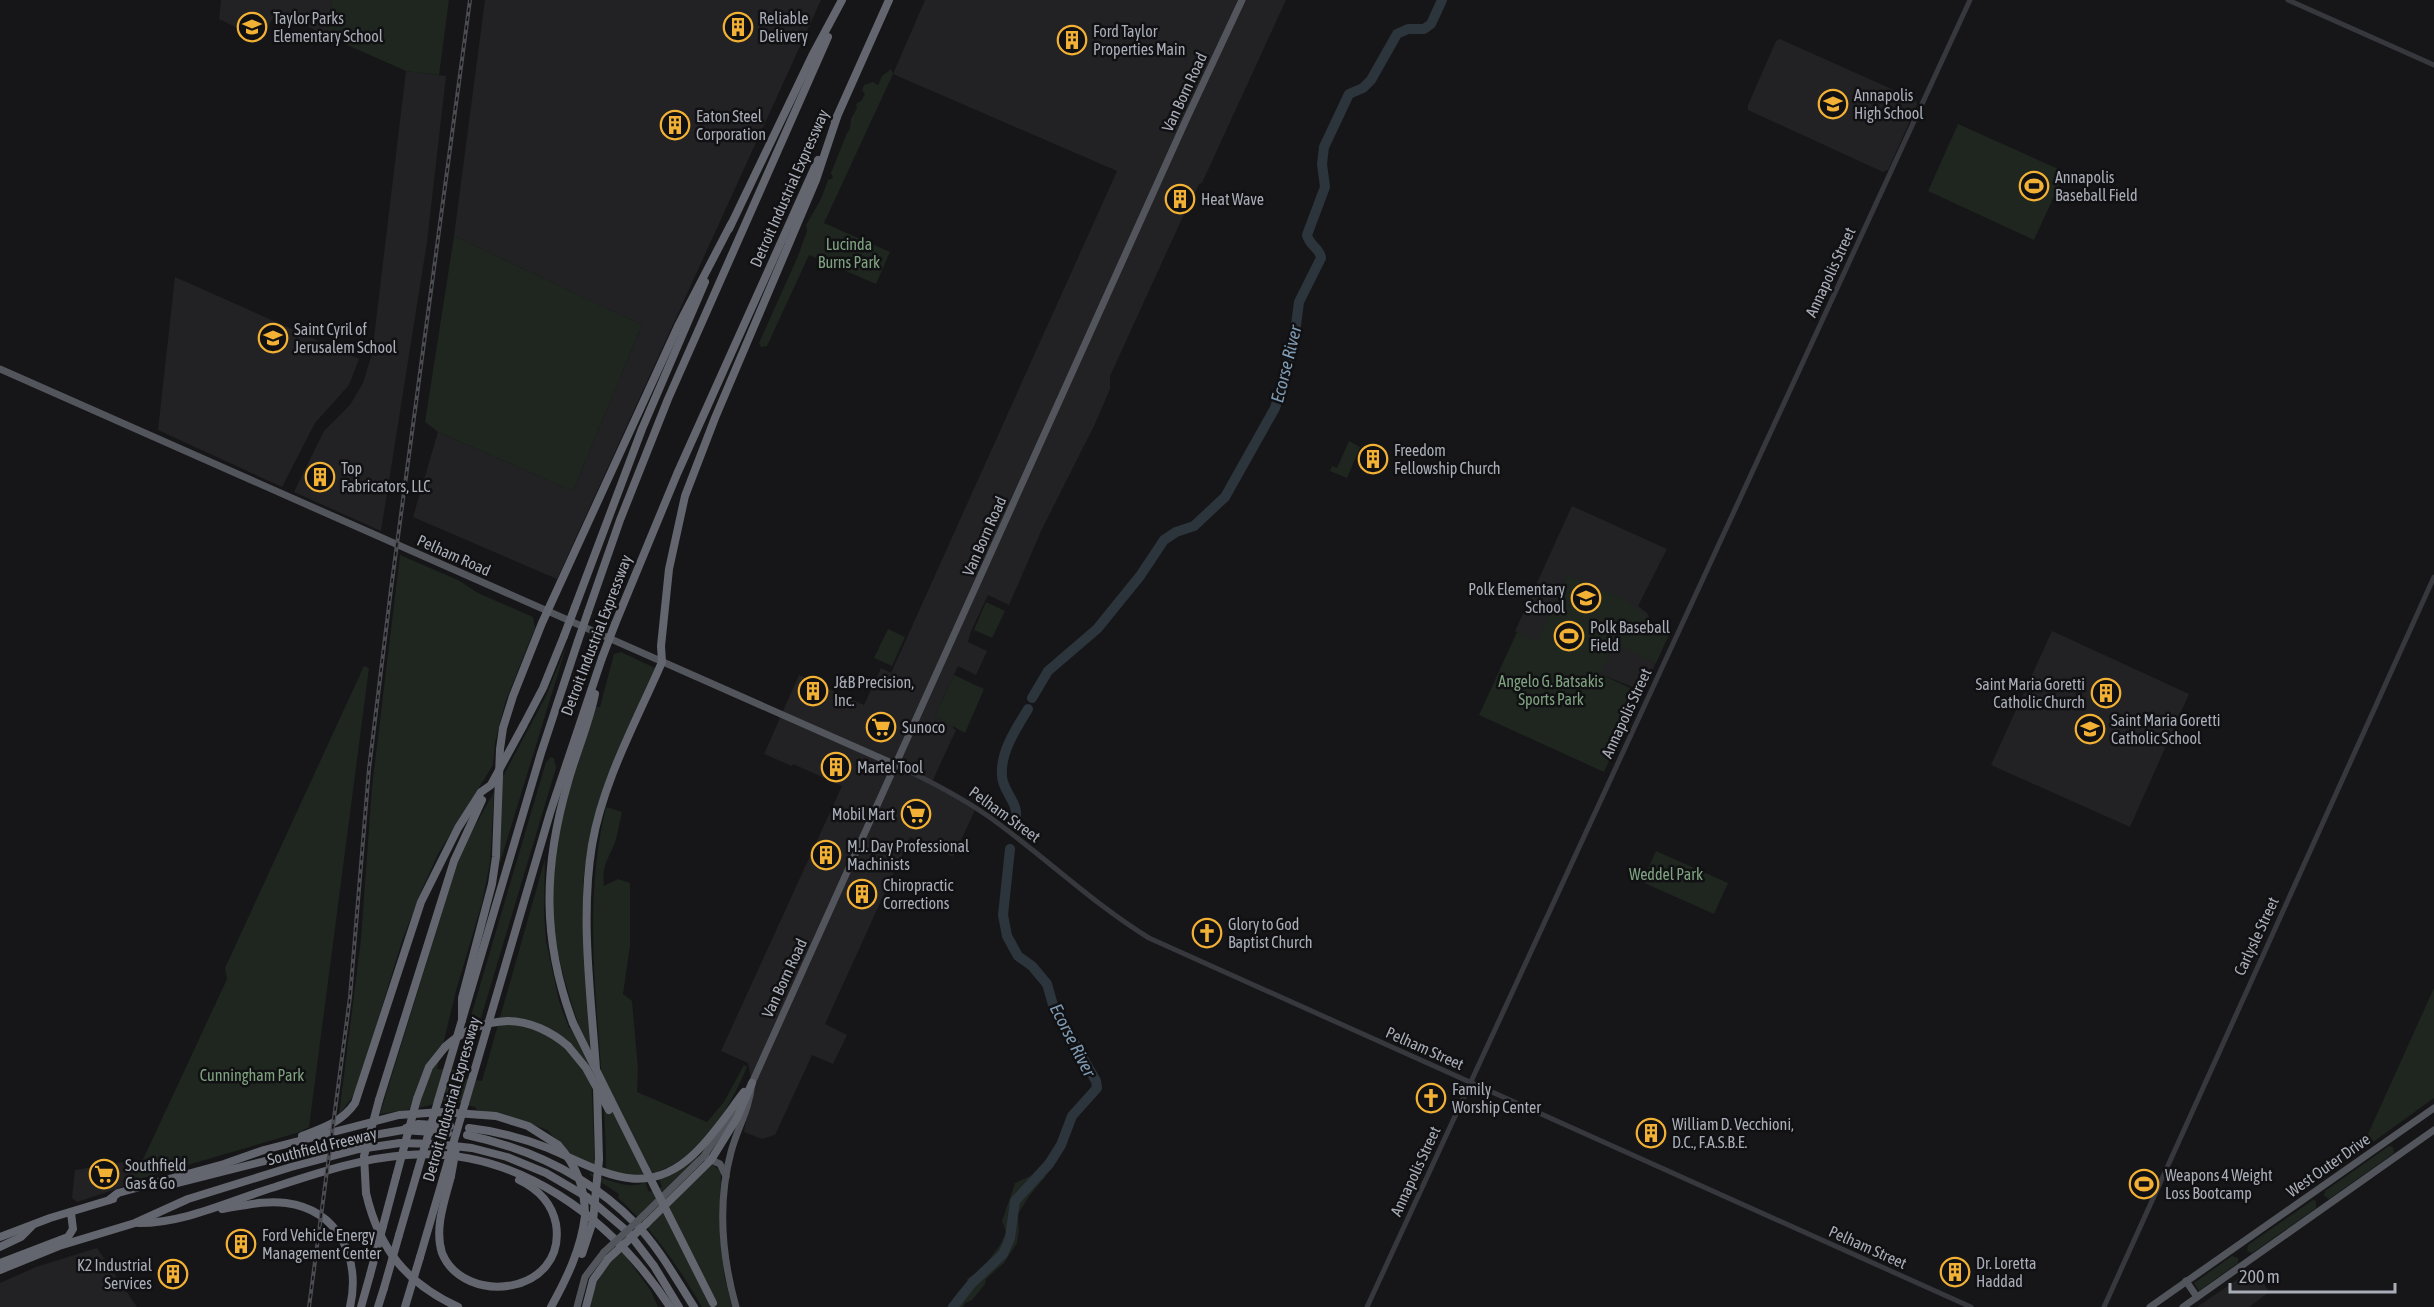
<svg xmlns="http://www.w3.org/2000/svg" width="2434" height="1307" font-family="'Asap Condensed',sans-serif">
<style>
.built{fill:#222225}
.green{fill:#1e261f}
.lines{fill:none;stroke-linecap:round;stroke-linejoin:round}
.river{stroke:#2c353c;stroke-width:10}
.minor{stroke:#37383d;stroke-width:5}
.major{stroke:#53555c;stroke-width:7}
.highway{stroke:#63666e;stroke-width:8}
.rail-casing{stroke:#4a4c52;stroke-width:4}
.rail{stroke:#111113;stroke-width:1.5;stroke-dasharray:4.5;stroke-linecap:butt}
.major-bridge{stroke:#53555c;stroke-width:7}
.highway-bridge{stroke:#63666e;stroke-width:8}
.labels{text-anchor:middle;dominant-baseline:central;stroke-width:5;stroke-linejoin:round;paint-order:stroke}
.poi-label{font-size:16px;fill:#a8adb8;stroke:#111113;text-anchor:start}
.street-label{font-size:16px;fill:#a8adb8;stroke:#111113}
.park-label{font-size:16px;fill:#7fa381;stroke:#111113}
.water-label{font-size:18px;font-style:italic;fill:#7f9bb3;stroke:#111113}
</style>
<rect width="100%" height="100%" fill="#161618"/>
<!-- built -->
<g class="built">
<path d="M221,0H332L327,36L276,11L262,40L219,19Z"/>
<path d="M485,0H821L557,579L413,517L438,432L573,491L642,325L454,236Z"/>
<path d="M925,0H1286L1202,183L1199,184L1180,223L1110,376V389L1095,424L1042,529L1009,605L988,595L971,631L968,642L987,651L976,675L958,666L935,716L954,725L953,728L956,730L932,782L976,808L953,857L910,837L825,1024L847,1035L833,1064L812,1055L775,1135L762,1139L744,1132L752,1083L748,1063L721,1051L842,786L793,764L792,766L764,754L799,675L864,705L881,668L891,673L1117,171L893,74Z"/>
<path d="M1780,39L1916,100L1917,105L1888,170L1883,172L1748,110V105L1776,41Z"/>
<path d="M406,71L446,76L427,242L381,531L294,492L324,431L350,405L363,383L372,354Z"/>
<path d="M175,277L359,359L349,385L315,423L282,487L158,430Z"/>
<path d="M1572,506L1667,549L1638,606L1647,613L1653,626L1669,633L1643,691L1600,674L1515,631Z"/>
<path d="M2052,631L2189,694L2130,827L1991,765Z"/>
<path d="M143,1159L133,1181L119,1188L77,1202L72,1198L75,1170Z"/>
<path d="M97,1248L137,1307H0V1283L36,1267Z"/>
<path d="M2254,1268L2269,1292L2249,1307H2197Z"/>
</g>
<!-- green -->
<g class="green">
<path d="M332,0H449L439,75L406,71L327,36Z"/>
<path d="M891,69L893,74L824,223L890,252L876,284L809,255L767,346L761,347L759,343L798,256L807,231L806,225L821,199L828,180L833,178L831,173L847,133L850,129L851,119L857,108L856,104L861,101L865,94L862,90L864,85L873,82L878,85L882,76Z"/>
<path d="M1958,124L2065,172L2034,240L1928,191Z"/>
<path d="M454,236L642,325L573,491L438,432L425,422Z"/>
<path d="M1349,441L1360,447L1347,478L1330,471L1332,466L1337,468Z"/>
<path d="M400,555L458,580L478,593L533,617L535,628L505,703L495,743L493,765L438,854L423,887L402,941L356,1092L339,1115L361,939L372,787Z"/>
<path d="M1568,575L1629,602L1645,614L1651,627L1669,635L1656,663L1615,644L1600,674L1641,693L1604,772L1479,715L1517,632L1537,641Z"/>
<path d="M986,602L1005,611L992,638L974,630Z"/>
<path d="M888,629L905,637L892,666L874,658Z"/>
<path d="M567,644L500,863L501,780L546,696Z"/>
<path d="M621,652L655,668L589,840L583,882L595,1166L573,1156L547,1130L513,1117L477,1110L475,1107L448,1100L423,1107L380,1114L456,867L467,840L494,792L490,863L482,903L456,991L437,1069L455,1070L546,762L551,757L554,758L556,768L463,1078L482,1081L545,859L544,910L546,941L559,1001L569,1028L578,1023C566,987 555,950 552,912C548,842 576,772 596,707H600L614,654Z"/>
<path d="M364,666L369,668L309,1127L300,1132L133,1181L227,979L225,968Z"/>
<path d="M954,675L984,689L965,733L935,716Z"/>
<path d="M606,807L622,812C619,823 618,835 614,845C606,863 602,866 604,886L618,879L630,883V945L623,994L632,1001L638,1069L637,1092L707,1122L724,1102L744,1065L747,1067C728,1111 696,1168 643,1175C630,1177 618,1173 606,1170C606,1049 577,926 606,807Z"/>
<path d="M1656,851L1728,883L1714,914L1642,882Z"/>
<path d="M2434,988V1098L2366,1147L2364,1143Z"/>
<path d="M2389,1146L2393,1147L2394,1153L2329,1199L2324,1196L2325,1191Z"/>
<path d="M695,1156L707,1166L712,1164L721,1172L720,1237L724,1274L732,1307H702C678,1266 653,1229 618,1198L619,1194L590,1175V1173C605,1179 631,1191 645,1182L649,1192L662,1187L659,1179Z"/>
<path d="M1039,1172L1046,1176L1030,1195L1018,1214L1019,1231L1017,1243L1004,1263L986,1279L985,1284L972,1300L965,1303L963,1307H947L957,1293L968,1282L967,1279L983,1268L1000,1245L1006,1232L1002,1221L1004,1215L1015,1183Z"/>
<path d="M2313,1200L2316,1201V1208L2255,1251L2252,1253L2247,1251L2248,1245Z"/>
<path d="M622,1251L651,1291L658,1307H591C592,1283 605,1267 622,1251Z"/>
<path d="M2232,1256L2238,1258V1263L2199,1291L2194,1283Z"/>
</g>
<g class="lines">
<!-- river -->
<g class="river">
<path d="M1032,698L1048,671L1097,629L1140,576L1164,540L1176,532L1194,526L1225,497L1275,408L1293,348L1299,302L1321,258C1321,250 1309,245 1307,235L1325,187L1322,164L1324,147L1349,94L1363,88L1371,80L1397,34L1408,29H1424L1431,24L1442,0"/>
<path d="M1015,820C1021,805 1002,791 1002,776C1000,752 1016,729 1028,709"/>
<path d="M953,1307L972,1283L1003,1254L1010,1238L1015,1201L1049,1164L1061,1145L1072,1116L1097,1088L1096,1081L1053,1005L1047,984L1032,966L1018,956L1007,936L1003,915L1010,849"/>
</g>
<!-- minor -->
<g class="minor">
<path d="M2288,0L2434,65"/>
<path d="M896,765C928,780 959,796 988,816C1043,855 1092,903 1149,938L1971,1307"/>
<path d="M1367,1307L1970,0"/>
<path d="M2104,1307L2434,577"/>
</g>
<!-- major -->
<g class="major">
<path d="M0,369L896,765"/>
<path d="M707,1158L720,1164L726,1176"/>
<path d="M643,1216L704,1156L735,1109"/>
<path d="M2186,1281L2197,1297"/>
<path d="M577,1307L585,1277L604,1252"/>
<path d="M736,1307C722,1257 717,1204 731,1152C738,1126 749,1111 752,1083L1185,122L1242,0"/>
<path d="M2150,1307L2434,1108"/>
<path d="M2183,1307L2434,1130"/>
</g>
<!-- highway -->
<g class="highway">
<path d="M835,121L889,0"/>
<path d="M729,229L812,56L842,0"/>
<path d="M575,607L642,429L705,282"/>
<path d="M588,612L620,520L668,399L828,37"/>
<path d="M615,624L677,474L818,160"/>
<path d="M523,726L543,688L564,636"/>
<path d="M462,1020V998L492,884L496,857L500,749L503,728L513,696L542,623L679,324L731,224"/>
<path d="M508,1021C530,1021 552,1032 568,1046"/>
<path d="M573,1023C542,940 543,867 568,782C576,753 589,724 595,694"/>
<path d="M596,1069C591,995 580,918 592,845C603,781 636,722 662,662L661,646L669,569L685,496L715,418L816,180L837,117"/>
<path d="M597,1087L599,1159"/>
<path d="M417,1099L429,1067L445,1047"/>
<path d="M379,1100L454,861L482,800"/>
<path d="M611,1100L646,1170"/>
<path d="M438,1101L541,753L578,641"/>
<path d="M465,1103L550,813L602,658"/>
<path d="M406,1128L418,1124L450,1126"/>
<path d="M469,1128C496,1131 523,1138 548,1148C600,1170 645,1202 695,1153C714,1135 728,1113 744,1092"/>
<path d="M467,1135C532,1149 589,1176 636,1224C659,1248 676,1279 694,1307"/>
<path d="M302,1136C323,1128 342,1122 355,1103L421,902L458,828L481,792L491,785"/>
<path d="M451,1176C445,1200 434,1228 442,1253C464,1307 567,1295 556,1224C552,1204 538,1189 519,1180"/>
<path d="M169,1185L357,1138L403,1130L448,1133"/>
<path d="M366,1193C379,1249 406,1283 458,1307"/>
<path d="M109,1200L118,1193L224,1164L264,1150L399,1115L442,1112L496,1116L528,1126L558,1145"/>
<path d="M222,1209C243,1206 264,1200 286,1203C339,1210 361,1259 350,1307"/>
<path d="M139,1223C186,1223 231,1200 275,1187C318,1173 362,1158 407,1155C518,1146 613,1220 670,1307"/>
<path d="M647,1223L711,1160L737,1118L752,1083"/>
<path d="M383,1226L396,1177"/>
<path d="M399,1235L417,1173"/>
<path d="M0,1237L50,1218L113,1199"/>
<path d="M0,1247L21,1237L32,1226"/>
<path d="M582,1254L593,1221"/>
<path d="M420,1257L444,1175"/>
<path d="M0,1263L68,1237L73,1229L71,1213"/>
<path d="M0,1270L59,1246L135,1223L188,1199L291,1167L359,1149L400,1143L436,1144L472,1148L507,1157L546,1173L587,1197L628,1232L654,1266L679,1307"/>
<path d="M361,1307L370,1275"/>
<path d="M378,1307L384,1288"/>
<path d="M551,1307C567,1278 581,1249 585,1216"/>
<path d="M586,1307L593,1280L608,1259"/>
</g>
<!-- rail casing -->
<g class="rail-casing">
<path id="rail" d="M309,1307L350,997L369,769L391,589L470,0"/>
</g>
<!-- rail -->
<use href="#rail" class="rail"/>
<!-- major-bridge -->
<path class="major-bridge" d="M604,1252L643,1216"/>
<!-- highway-bridge -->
<g class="highway-bridge">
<path d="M564,636L575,607"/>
<path d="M578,641L588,612"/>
<path d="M602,658L615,624"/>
<path d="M492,783L523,726"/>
<path d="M573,1023L611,1100"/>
<path d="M568,1046L586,1068L609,1110"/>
<path d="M445,1047C463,1030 484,1022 508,1021"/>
<path d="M558,1145C577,1166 585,1188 585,1216"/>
<path d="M646,1170L713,1303"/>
<path d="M417,1173L438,1101"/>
<path d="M444,1175L465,1103"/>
<path d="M451,1176L456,1148"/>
<path d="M396,1177L417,1099"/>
<path d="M366,1193L364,1156L379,1100"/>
<path d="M593,1221L599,1159"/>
<path d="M608,1259L647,1223"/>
<path d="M370,1275L383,1226"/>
<path d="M384,1288L399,1235"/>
<path d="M405,1307L420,1257"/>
</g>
</g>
<!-- icons -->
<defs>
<g id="school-ring" transform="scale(1.5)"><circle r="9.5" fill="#111113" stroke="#f2b134" stroke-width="1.5"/><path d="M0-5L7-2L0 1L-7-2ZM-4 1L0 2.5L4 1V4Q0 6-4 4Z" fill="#f2b134"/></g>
<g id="building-ring" transform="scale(1.5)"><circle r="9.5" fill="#111113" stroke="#f2b134" stroke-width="1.5"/><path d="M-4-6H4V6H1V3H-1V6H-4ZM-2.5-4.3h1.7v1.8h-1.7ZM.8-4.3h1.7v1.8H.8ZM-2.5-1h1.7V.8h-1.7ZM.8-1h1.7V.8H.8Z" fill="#f2b134"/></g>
<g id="stadium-ring" transform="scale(1.5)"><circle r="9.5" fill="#111113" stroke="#f2b134" stroke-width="1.5"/><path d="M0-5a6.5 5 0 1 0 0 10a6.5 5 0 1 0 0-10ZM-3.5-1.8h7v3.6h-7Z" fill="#f2b134"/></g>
<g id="supermarket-ring" transform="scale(1.5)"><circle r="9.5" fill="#111113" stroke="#f2b134" stroke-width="1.5"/><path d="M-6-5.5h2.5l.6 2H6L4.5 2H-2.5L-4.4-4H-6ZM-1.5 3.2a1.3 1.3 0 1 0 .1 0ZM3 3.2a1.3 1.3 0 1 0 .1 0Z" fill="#f2b134"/></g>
<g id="church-ring" transform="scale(1.5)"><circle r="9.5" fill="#111113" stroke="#f2b134" stroke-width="1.5"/><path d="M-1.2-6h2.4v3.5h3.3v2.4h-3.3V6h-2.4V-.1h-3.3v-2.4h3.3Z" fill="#f2b134"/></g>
</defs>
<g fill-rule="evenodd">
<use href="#school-ring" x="252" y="27"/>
<use href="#building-ring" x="738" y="27"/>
<use href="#building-ring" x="1072" y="40"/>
<use href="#school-ring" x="1833" y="104"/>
<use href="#building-ring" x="675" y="125"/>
<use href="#stadium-ring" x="2034" y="186"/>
<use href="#building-ring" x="1180" y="199"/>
<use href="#school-ring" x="273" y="338"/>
<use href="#building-ring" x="1373" y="459"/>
<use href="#building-ring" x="320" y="477"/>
<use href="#school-ring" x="1586" y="598"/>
<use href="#stadium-ring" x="1569" y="636"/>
<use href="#building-ring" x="813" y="691"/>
<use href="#building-ring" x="2106" y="693"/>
<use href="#supermarket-ring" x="881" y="727"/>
<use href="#school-ring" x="2090" y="729"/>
<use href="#building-ring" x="836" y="767"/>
<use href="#supermarket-ring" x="916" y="814"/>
<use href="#building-ring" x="826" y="855"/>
<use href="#building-ring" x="862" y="894"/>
<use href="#church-ring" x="1207" y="933"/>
<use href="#church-ring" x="1431" y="1098"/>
<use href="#building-ring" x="1651" y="1133"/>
<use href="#supermarket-ring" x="104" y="1174"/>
<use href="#stadium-ring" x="2144" y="1184"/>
<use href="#building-ring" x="241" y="1244"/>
<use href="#building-ring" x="1955" y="1272"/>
<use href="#building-ring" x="173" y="1274"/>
</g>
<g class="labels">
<!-- poi labels -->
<g class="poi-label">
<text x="273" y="18">Taylor Parks<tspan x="273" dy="18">Elementary School</tspan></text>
<text x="759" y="18">Reliable<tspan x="759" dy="18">Delivery</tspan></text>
<text x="1093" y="31">Ford Taylor<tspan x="1093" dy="18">Properties Main</tspan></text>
<text x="1854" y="95">Annapolis<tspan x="1854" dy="18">High School</tspan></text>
<text x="696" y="116">Eaton Steel<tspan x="696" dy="18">Corporation</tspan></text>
<text x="2055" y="177">Annapolis<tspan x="2055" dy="18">Baseball Field</tspan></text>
<text x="1201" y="199">Heat Wave</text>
<text x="294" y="329">Saint Cyril of<tspan x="294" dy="18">Jerusalem School</tspan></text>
<text x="1394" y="450">Freedom<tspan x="1394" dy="18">Fellowship Church</tspan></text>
<text x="341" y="468">Top<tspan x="341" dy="18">Fabricators, LLC</tspan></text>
<text x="1565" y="589" text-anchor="end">Polk Elementary<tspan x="1565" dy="18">School</tspan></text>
<text x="1590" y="627">Polk Baseball<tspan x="1590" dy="18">Field</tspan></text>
<text x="834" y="682">J&amp;B Precision,<tspan x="834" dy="18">Inc.</tspan></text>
<text x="2085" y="684" text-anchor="end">Saint Maria Goretti<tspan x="2085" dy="18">Catholic Church</tspan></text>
<text x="2111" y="720">Saint Maria Goretti<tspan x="2111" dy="18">Catholic School</tspan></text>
<text x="902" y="727">Sunoco</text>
<text x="857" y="767">Martel Tool</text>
<text x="895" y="814" text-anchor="end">Mobil Mart</text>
<text x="847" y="846">M.J. Day Professional<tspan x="847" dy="18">Machinists</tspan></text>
<text x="883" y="885">Chiropractic<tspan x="883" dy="18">Corrections</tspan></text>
<text x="1228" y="924">Glory to God<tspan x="1228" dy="18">Baptist Church</tspan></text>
<text x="1452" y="1089">Family<tspan x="1452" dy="18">Worship Center</tspan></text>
<text x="1672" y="1124">William D. Vecchioni,<tspan x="1672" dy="18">D.C., F.A.S.B.E.</tspan></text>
<text x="125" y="1165">Southfield<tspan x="125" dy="18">Gas &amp; Go</tspan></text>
<text x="2165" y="1175">Weapons 4 Weight<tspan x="2165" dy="18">Loss Bootcamp</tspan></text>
<text x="262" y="1235">Ford Vehicle Energy<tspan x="262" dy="18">Management Center</tspan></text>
<text x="1976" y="1263">Dr. Loretta<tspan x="1976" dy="18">Haddad</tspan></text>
<text x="152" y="1265" text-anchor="end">K2 Industrial<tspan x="152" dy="18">Services</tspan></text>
</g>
<!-- street labels -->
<g class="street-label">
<text transform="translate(1184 92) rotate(-65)">Van Born Road</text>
<text transform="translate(789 188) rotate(-66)">Detroit Industrial Expressway</text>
<text transform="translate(1830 272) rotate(-65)">Annapolis Street</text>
<text transform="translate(984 536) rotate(-66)">Van Born Road</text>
<text transform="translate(454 555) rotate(24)">Pelham Road</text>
<text transform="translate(596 635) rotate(-69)">Detroit Industrial Expressway</text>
<text transform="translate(1626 713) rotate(-65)">Annapolis Street</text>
<text transform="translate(1005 814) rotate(36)">Pelham Street</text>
<text transform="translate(2256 936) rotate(-65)">Carlysle Street</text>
<text transform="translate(784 978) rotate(-65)">Van Born Road</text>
<text transform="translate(1425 1048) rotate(24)">Pelham Street</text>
<text transform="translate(451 1099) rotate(-74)">Detroit Industrial Expressway</text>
<text transform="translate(322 1146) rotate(-14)">Southfield Freeway</text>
<text transform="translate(2328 1165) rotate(-35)">West Outer Drive</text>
<text transform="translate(1415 1171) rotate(-65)">Annapolis Street</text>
<text transform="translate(1868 1247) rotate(24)">Pelham Street</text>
</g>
<!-- park labels -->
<g class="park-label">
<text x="849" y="244">Lucinda<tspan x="849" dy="18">Burns Park</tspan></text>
<text x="1551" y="681">Angelo G. Batsakis<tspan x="1551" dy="18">Sports Park</tspan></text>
<text x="1666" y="874">Weddel Park</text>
<text x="252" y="1075">Cunningham Park</text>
</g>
<!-- water labels -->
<g class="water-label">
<text transform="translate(1286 364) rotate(-76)">Ecorse River</text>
<text transform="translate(1073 1040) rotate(63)">Ecorse River</text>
</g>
</g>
<!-- scale -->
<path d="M2230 1283v9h165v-9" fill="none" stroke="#a8adb8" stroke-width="3"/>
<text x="2239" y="1283" font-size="18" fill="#a8adb8" stroke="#111113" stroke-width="4.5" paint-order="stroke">200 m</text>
</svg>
